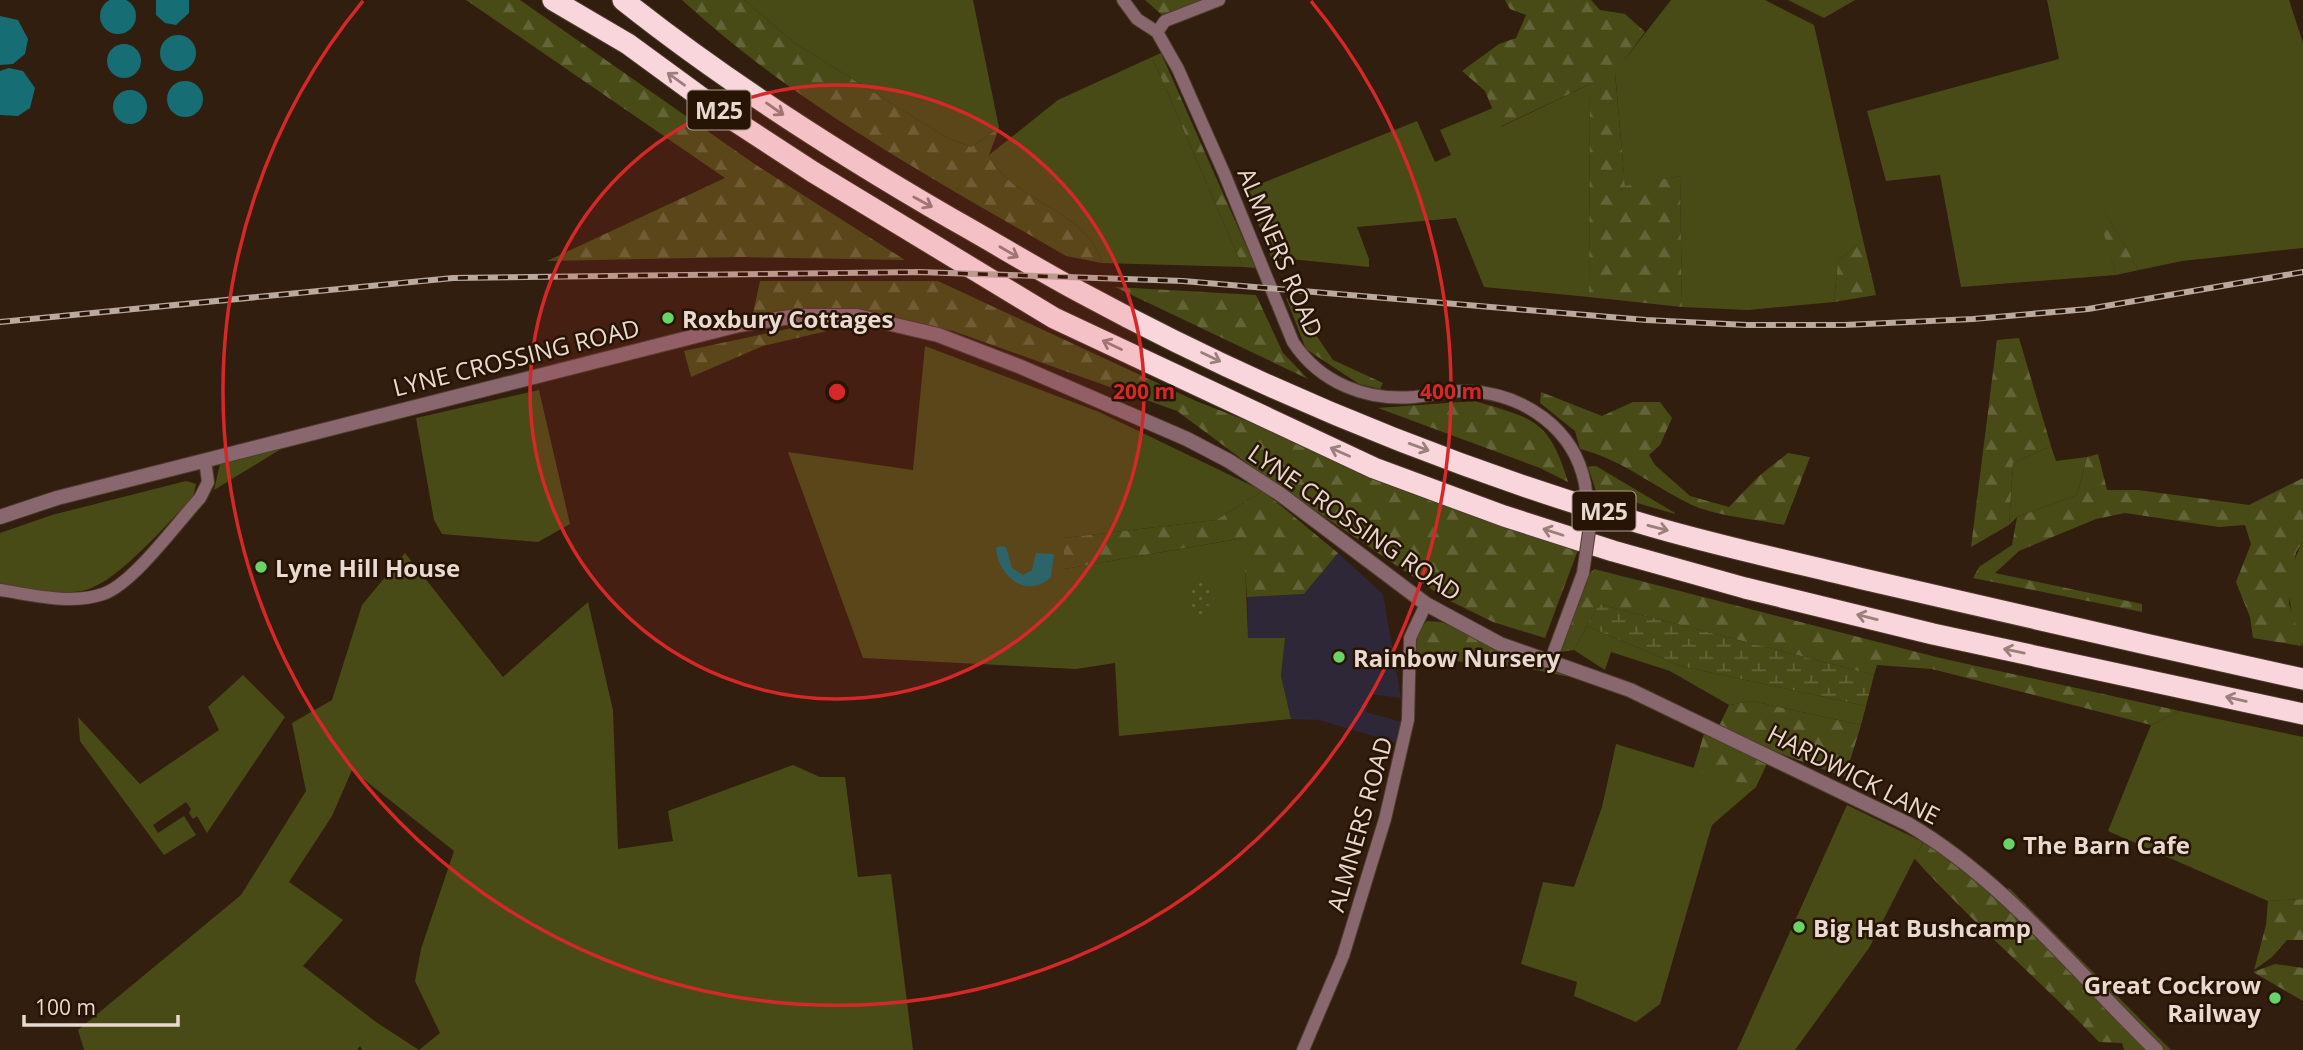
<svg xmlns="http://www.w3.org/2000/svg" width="2303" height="1050" font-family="'Open Sans',sans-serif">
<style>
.education{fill:#2d2737}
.green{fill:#494b17;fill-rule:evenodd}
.forest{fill:url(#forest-firs)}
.wetland{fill:url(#wetland-marsh)}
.park{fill:url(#park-dots)}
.water{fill:#166d74}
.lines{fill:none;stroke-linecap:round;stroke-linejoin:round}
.minor-casing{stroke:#4f3c2d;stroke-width:14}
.tertiary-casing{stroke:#4f3c2d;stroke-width:16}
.motorway-casing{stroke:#4f3c2d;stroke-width:23}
.minor{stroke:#88676e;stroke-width:12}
.tertiary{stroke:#88676e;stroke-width:14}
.motorway{stroke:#f8d6dc;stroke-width:21}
.rail-casing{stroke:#b9a99e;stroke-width:6}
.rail{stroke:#281405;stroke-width:3.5;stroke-dasharray:10;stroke-linecap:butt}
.minor-bridge-casing{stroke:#4f3c2d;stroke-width:14;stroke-linecap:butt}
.minor-bridge{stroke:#88676e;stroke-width:12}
.oneway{stroke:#9a7f7b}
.ring{fill:none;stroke:#d62828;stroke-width:3.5}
.poi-dot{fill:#68d465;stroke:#281405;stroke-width:2.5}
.labels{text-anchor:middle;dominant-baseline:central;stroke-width:5;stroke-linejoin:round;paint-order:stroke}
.shield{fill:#281405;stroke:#ae9f93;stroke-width:2}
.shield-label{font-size:23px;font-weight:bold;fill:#e8dad0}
.street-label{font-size:24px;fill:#e8dad0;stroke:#281405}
.poi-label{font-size:24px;font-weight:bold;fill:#e8dad0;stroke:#281405;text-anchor:start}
.centre{fill:#d62828;stroke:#281405;stroke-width:3.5}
.ring-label{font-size:21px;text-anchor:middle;font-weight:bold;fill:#d62828;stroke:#281405;stroke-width:5;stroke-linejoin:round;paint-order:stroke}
</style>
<defs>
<pattern id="forest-firs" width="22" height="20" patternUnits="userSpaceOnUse" patternTransform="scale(1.75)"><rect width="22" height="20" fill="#494b17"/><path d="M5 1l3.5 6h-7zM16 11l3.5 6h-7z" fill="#636438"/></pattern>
<pattern id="wetland-marsh" width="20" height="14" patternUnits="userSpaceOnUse" patternTransform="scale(1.75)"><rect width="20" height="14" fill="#494b17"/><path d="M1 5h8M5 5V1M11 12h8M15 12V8" fill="none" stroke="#636438"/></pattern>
<pattern id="park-dots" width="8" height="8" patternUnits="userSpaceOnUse" patternTransform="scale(1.75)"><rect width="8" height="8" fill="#494b17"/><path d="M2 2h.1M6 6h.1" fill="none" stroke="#636438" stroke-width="1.8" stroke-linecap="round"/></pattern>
</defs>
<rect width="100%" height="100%" fill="#321e0e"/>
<!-- education -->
<path class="education" d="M1338,553L1383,594L1401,698L1370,694L1366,712L1402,722L1397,743L1319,720L1291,719L1281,676L1285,638H1248L1247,597L1304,594Z"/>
<!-- green -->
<g class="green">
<path d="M744,0H973L999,128L971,147L949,139L796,44Z"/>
<path d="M1671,0H1765L1814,25L1863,240L1838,261L1834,302L1748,310L1682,307L1680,176L1625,187L1615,72Z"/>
<path d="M1788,0H1855L1824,18Z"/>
<path d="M2047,0H2289L2303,43V248L2182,261L2139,270L2092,191L2116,275L1961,287L1940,175L1886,181L1867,111L2059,59Z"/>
<path d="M1152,57L1243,267L1102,263C1087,209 1012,203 989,155L1058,100Z"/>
<path d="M1590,84L1589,297L1484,287L1456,218L1357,227L1369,259V267L1271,257L1245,190L1417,121L1435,162L1451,155L1440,130L1493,108L1501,127Z"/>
<path d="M925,346L1099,412L1263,491L1216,520L1064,538V569L1244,538L1248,638H1285L1281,676L1291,719L1119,736L1115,663L1076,669L863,658L788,452L913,470Z"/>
<path d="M539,390L570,524L538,542L442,534L434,520L416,418Z"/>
<path d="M2051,446L2056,461L2087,457L2077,495L2017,517L2009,525L2013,463Z"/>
<path d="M281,449L214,490L220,464Z"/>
<path d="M186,481L196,484L193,497C168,522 116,585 82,591C55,595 27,589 0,585V533L52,515Z"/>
<path d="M2303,542V646C2286,618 2285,571 2303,542Z"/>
<path d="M405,553L503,677L588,602L613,710L618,849L673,841L668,811L793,765L820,777H845L858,877L891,874L913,1050H362L360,1046L357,1050H84L78,1030L241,895L306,791L292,723L332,700L362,605ZM352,770L454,851L421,949L415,981L440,1033L419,1050L376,1022L303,966L343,920L289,882L332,816Z"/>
<path d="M1587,626L1681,666L1866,706L1861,725L1752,701L1729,705L1670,671L1611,652L1605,670L1574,650Z"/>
<path d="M243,675L285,717L207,833L197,816L193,819L189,813L191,809L186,802L153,825L158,833L184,816L196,835L164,855L80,741L78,717L140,784L219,730L208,707Z"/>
<path d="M2180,711L2303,737V899L2268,901L2108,831L2151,725Z"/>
<path d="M1616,744L1756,787L1712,825L1660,1004L1636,1022L1574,996L1577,982L1521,964L1543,882L1574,887L1602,807Z"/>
<path d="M1847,805L1923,842L1869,948L1795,1050H1737Z"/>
</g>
<!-- forest -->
<g class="forest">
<path d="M466,0H520L756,165L905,260L740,257L547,261L725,178Z"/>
<path d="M682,0H744L796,44L949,139L971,147L999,128L989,155C1012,203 1087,209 1102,263L1066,256C932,178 796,105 682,0Z"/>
<path d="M1145,0H1201L1162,15Z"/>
<path d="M1505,0H1591L1600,10L1625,14L1645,32L1615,73L1625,186L1680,176L1682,307L1589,297L1590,84L1500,127L1485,91L1462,71L1499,44L1516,38L1526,15L1510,9Z"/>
<path d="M1161,53L1256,268L1243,267L1152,57Z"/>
<path d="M2090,187L2139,270L2116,275Z"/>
<path d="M1863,240L1876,295L1834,302L1838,261Z"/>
<path d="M760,281H938L1196,401L1578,550L1545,638L1493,622L1446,599L1266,477L1177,411L953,331L845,308L753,313Z"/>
<path d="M1115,287L1256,295L1283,353L1308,379Z"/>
<path d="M1286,298L1292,300L1333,360L1383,383L1380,389L1359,384L1306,349Z"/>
<path d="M806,325L827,331L763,346L691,377L684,351Z"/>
<path d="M2019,338L2051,446L2013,463L2009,525L1971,547L1997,340Z"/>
<path d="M1541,392L1602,416L1633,402H1660L1672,418L1660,445L1649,455L1655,465L1690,496L1729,507L1759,476L1788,453L1810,457L1784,525C1755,519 1719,517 1692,505C1654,487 1621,459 1580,449L1575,431L1540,403Z"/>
<path d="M1475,401C1534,419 1549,419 1568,482L1540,468L1378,408Z"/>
<path d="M2098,454L2107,490H2138L2249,505L2303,478V542L2296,552L2289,604L2302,646L2253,638L2250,617L2236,582L2251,544L2245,525L2219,527L2125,513L2096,519L2019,551L1995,573L2142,604V612L1973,578L1979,567L2012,545L2017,517L2077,495L2087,457Z"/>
<path d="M1596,466L1675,513V514L1596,491L1588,467Z"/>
<path d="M1263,491L1338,553L1304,594L1247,597L1243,538L1064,569V538L1216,520Z"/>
<path d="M1594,569L1940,658L2180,711L2151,725L1932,669L1877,665L1874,675L1599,604L1574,650L1560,652L1589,574Z"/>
<path d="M1427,621L1441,622L1575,678L1526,668L1423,658L1414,661L1418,630Z"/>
<path d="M1752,701L1861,725L1845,777L1773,751L1756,787L1693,770L1704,734L1720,724L1729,705Z"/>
<path d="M1928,835L2003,894L2009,888L2171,1050H2124L2122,1043L2099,1042C2039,979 1972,923 1914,858Z"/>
<path d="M2303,899V940H2287L2272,957L2254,970L2266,925L2268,901Z"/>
<path d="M2275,964L2303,968V1001L2253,972Z"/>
</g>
<!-- wetland -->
<path class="wetland" d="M1599,604L1874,675L1866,706L1681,666L1587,626Z"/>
<!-- park -->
<path class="park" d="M1212,582L1214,605L1204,606V617L1191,618L1190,584Z"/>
<!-- water -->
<g class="water">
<circle cx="118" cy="16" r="18"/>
<path d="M156,0H189V13L176,25L165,23L156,15Z"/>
<path d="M0,16L18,20L28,39L25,54L13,64L0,65Z"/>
<circle cx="178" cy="53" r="18"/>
<circle cx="124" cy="61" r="17"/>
<path d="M9,68L23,71L35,88L30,108L18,116L0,115V71Z"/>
<circle cx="185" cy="99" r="18"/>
<circle cx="130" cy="107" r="17"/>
<path d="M1000,546L1006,547L1012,568L1023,575L1032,570L1036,553L1054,554L1051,577C1026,600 998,576 996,548Z"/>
</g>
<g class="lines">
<!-- minor casing -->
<g class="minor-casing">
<g id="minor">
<path d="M1123,0L1137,19L1157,32L1178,69L1224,173L1293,342C1320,383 1366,401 1414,397C1432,395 1450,390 1468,391C1524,394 1574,428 1585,484"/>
<path d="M1157,32L1165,21L1219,0"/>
<path d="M0,590C33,595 71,605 103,594C133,584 177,523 200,498L208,482L205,460"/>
<path d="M1550,662L1583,573"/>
<path d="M1303,1050L1343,956L1385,819L1408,720L1410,638L1426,604"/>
</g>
</g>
<!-- tertiary casing -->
<g class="tertiary-casing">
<path id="tertiary" d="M0,517L57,498L739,325L797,316H857L938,335L1021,367L1187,439L1229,461L1280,494L1426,604L1500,644L1630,690L1908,824C2004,880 2077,973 2156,1050"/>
</g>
<!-- motorway casing -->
<g class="motorway-casing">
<g id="motorway">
<path d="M553,0L628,44L721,112L813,172L1054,318L1374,468L1504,516L1613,551L1745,588L1933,634L2303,714"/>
<path d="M623,0C726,82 838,153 952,219C995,243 1037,269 1080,292C1257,388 1447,466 1640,523C1713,545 1789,561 1863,579C2010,613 2156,647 2303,679"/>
</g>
</g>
<!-- minor -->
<use href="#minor" class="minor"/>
<!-- tertiary -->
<use href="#tertiary" class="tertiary"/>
<!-- motorway -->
<use href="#motorway" class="motorway"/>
<!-- rail casing -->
<g class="rail-casing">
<path id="rail" d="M0,322L453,278L919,272L1183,281L1646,320L1747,325H1844L1973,319L2088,309L2303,272"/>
</g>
<!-- rail -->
<use href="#rail" class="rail"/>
<!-- minor-bridge casing -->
<g class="minor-bridge-casing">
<path id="minor-bridge" d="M1583,573L1590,525L1585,484"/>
</g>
<!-- minor-bridge -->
<use href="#minor-bridge" class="minor-bridge"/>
</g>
<!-- one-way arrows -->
<defs><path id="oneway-shaft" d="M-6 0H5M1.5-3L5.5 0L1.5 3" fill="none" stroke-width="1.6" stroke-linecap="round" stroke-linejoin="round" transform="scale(1.75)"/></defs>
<g class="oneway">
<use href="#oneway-shaft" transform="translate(676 79) rotate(-144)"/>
<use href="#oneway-shaft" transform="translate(775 109) rotate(35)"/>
<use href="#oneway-shaft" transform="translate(923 202) rotate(29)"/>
<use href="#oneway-shaft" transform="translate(1009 252) rotate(30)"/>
<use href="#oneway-shaft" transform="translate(1112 345) rotate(-155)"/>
<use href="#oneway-shaft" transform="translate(1211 357) rotate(26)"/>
<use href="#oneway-shaft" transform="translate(1419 447) rotate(20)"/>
<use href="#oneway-shaft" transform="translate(1340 452) rotate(-156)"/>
<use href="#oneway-shaft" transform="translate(1658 528) rotate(14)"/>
<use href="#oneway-shaft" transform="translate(1553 532) rotate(-162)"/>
<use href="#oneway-shaft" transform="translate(1867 617) rotate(-166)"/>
<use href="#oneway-shaft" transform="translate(2014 651) rotate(-168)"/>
<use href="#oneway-shaft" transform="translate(2236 699) rotate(-167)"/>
</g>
<!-- distance rings -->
<circle cx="837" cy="392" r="307" fill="#d62828" fill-opacity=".12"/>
<g class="ring">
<circle cx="837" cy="392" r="307"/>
<path d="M1311 1A614 614 0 1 1 363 1"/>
</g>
<!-- markers -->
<g class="poi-dot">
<circle cx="668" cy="318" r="7"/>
<circle cx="261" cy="567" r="7"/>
<circle cx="1339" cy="657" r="7"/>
<circle cx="2009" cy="844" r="7"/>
<circle cx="1799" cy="927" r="7"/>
<circle cx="2275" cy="998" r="7"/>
</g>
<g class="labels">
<!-- shield labels -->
<g class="shield">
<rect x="687.5" y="90.5" width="63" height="39" rx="5"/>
<rect x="1572.5" y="491.5" width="63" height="39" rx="5"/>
</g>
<g class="shield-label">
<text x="719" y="110">M25</text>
<text x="1604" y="511">M25</text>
</g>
<!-- street labels -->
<g class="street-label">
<text transform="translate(1281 252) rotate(67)">ALMNERS ROAD</text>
<text transform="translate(516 357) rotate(-14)">LYNE CROSSING ROAD</text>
<text transform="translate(1355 522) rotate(35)">LYNE CROSSING ROAD</text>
<text transform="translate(1854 774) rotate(27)">HARDWICK LANE</text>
<text transform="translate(1359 824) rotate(-74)">ALMNERS ROAD</text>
</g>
<!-- poi labels -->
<g class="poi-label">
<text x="682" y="318">Roxbury Cottages</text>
<text x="275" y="567">Lyne Hill House</text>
<text x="1353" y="657">Rainbow Nursery</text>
<text x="2023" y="844">The Barn Cafe</text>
<text x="1813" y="927">Big Hat Bushcamp</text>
<text x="2261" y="984" text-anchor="end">Great Cockrow<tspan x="2261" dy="28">Railway</tspan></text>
</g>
</g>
<circle cx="837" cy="392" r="10" class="centre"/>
<g class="ring-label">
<text x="1144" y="399">200 m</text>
<text x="1451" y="399">400 m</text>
</g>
<!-- scale -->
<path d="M24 1015v10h154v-10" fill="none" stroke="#e8dad0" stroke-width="3.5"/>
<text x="35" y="1015" font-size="21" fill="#e8dad0" stroke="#281405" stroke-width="5" paint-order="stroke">100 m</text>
</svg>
